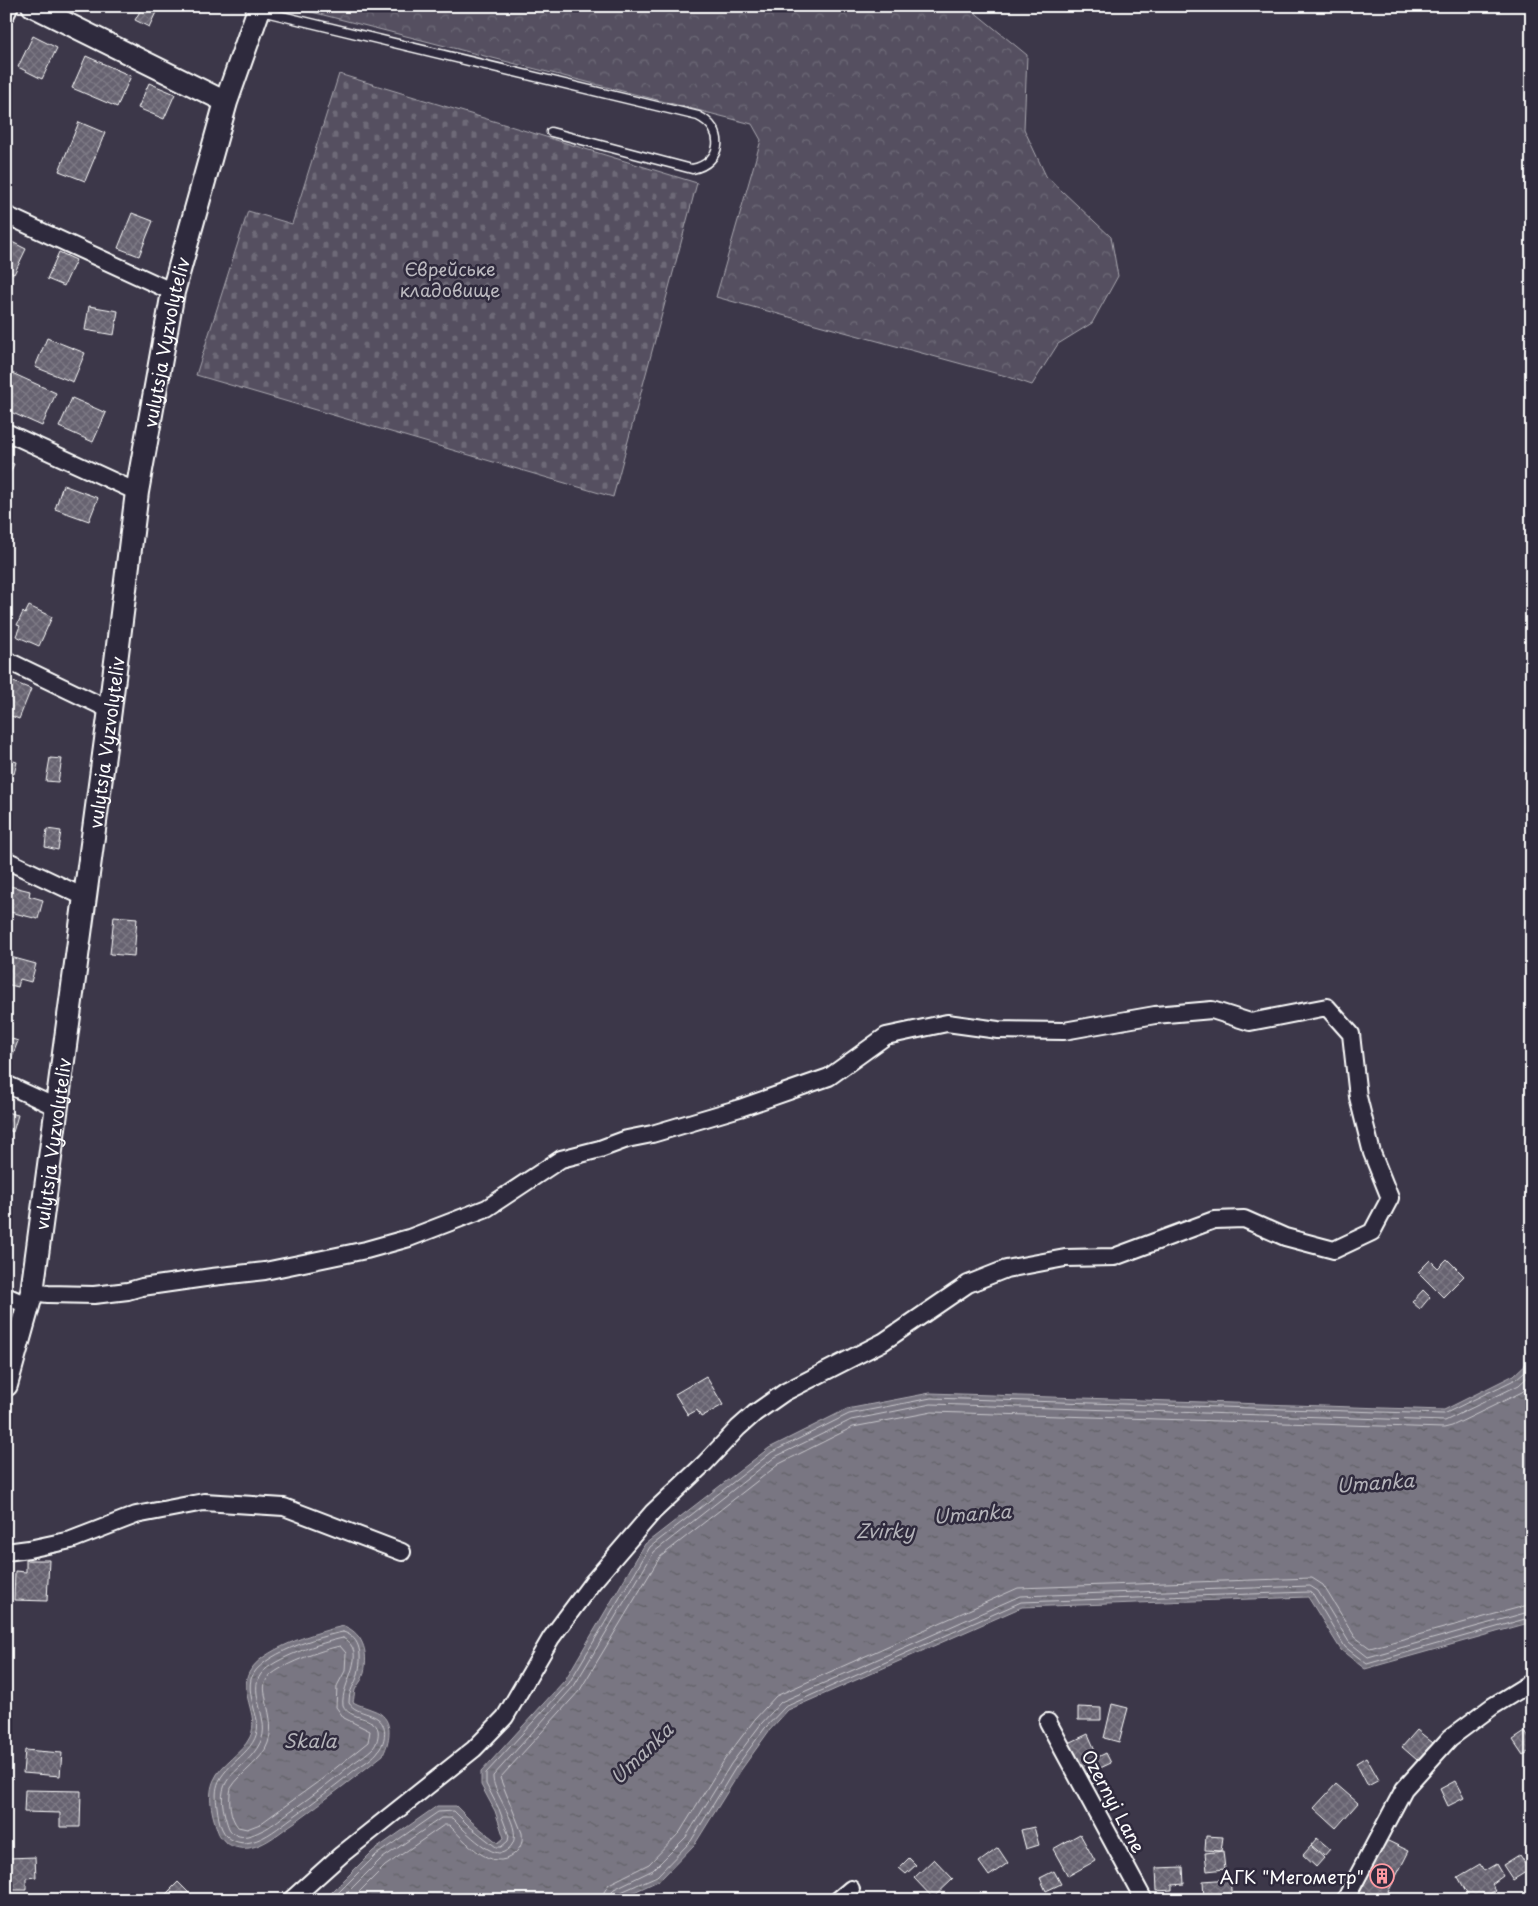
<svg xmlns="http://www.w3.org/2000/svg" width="1538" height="1906" font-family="'Playpen Sans',sans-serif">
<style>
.forest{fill:url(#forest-crowns);stroke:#aaa8b0}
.cemetery{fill:url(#cemetery-stones);stroke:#aaa8b0}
.water{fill:url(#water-ripples);stroke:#afadb4}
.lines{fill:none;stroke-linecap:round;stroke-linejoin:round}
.shore{stroke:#c9c8cd;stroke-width:1}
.building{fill:url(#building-cross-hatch);stroke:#fff}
.service-casing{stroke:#fff;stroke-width:11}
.minor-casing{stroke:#fff;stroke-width:20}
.tertiary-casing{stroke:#fff;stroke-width:24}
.secondary-casing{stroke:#fff;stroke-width:26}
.service{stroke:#2f2a3d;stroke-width:8}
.minor{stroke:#2f2a3d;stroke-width:16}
.tertiary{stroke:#2f2a3d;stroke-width:20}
.secondary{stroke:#2f2a3d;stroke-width:22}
.labels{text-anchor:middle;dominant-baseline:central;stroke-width:5;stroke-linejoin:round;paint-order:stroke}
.park-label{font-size:18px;fill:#bbb9bf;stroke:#2f2a3d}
.street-label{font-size:18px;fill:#fff;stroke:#2f2a3d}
.poi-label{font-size:18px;fill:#fff;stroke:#2f2a3d;text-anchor:end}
.water-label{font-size:19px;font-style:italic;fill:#b5b4ba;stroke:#2f2a3d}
</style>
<defs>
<pattern id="forest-crowns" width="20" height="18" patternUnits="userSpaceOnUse" patternTransform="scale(1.25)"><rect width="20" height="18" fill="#555060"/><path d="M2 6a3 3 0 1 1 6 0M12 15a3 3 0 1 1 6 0" fill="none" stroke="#6e6a78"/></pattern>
<pattern id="cemetery-stones" width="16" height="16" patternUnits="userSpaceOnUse" patternTransform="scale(1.25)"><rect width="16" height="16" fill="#555060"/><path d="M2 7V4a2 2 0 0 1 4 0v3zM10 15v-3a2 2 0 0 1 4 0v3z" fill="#6e6a78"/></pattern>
<pattern id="water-ripples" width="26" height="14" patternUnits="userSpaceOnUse" patternTransform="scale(1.25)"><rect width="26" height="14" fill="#797682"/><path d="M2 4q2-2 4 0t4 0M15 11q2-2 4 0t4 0" fill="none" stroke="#626167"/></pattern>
<pattern id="building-cross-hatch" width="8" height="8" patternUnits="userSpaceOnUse" patternTransform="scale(1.25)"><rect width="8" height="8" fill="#666270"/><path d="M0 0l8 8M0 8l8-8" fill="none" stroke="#7d7a85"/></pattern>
</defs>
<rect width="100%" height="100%" fill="#3c3749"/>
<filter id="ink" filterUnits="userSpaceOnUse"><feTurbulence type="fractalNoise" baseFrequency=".02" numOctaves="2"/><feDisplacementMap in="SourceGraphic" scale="10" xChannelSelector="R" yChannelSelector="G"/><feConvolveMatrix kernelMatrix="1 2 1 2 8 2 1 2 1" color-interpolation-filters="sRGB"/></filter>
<g filter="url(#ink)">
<!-- forest -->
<path class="forest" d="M288,6H967L1027,55L1024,129L1046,176L1111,237L1118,276L1092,323L1058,344L1032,385L1006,376L716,297L761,140L752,124Z"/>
<!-- cemetery -->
<path class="cemetery" d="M339,74L697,183L613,497L196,375L248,211L292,224Z"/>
<!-- water -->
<g class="water">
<path d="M1532,642V773L1526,749Z"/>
<path d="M1532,1358V1622L1365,1669L1341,1650L1308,1597L1022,1607L788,1710L769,1731L741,1770L695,1844L660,1880L617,1900H324L373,1851L437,1806H456L472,1822L498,1843L504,1838L495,1811L481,1785V1772L565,1680L645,1544L769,1448L847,1409L930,1393L1444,1410L1514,1375Z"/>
<path d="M344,1626C365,1634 369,1656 363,1676C362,1681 357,1685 355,1690C354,1694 354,1699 353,1702C360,1706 366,1707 373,1710C394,1717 391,1738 383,1755C354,1778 325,1800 295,1822C281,1831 267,1845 249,1848C235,1850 221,1843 217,1829C212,1814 207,1795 214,1780C221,1763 242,1754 250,1737C261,1715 235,1690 252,1668C267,1647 320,1631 344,1626Z"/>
</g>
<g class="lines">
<!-- shore -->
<g class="shore">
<path d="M343,1632C362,1637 362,1658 358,1674C355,1686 349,1688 349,1703C357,1716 380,1711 384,1728C386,1735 383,1745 379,1750C374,1758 363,1764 356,1769C335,1786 314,1802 293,1817C279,1827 267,1838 251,1842C239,1845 227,1840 222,1829C219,1823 218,1814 217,1807C216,1798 215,1790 219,1781C230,1759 262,1749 257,1720C254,1707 248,1692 251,1679C259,1654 320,1636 343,1632Z"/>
<path d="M343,1638C370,1653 340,1684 343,1705C349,1720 375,1716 378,1730C379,1735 377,1744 373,1748C367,1754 359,1759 352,1764C334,1779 315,1794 295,1808C284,1815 273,1826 261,1831C253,1835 241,1840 233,1833C228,1830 227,1822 225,1816C213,1772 244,1774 260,1743C272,1721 247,1693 261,1674C273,1658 323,1642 343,1638Z"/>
<path d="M340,1646L346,1653L345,1671L337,1686L336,1707L344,1718L370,1731L368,1742L322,1779L260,1824L247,1829L238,1827C230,1818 228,1800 231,1788C241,1772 262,1761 268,1743C274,1725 268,1712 265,1694C264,1689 264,1683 267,1679C276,1666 324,1649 340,1646Z"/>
<path d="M331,1900L376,1855L438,1812L454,1811L469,1826L496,1847H501L508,1841L509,1836L499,1809L486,1784V1773L569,1683L650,1547L772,1452L849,1414L931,1398L1444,1414L1516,1379L1532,1365"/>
<path d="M340,1900L380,1860L441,1818H452C461,1827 491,1859 504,1852C533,1836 492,1797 493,1776L574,1686L654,1552L775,1457L851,1420L931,1404L1445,1421L1519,1385L1532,1373"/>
<path d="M351,1900L385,1866L444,1825H449C464,1840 492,1874 514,1854C521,1848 523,1842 522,1833L500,1778L580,1690L660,1557L779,1464L853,1427L932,1412L1444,1428L1452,1426L1522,1392L1532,1384"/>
<path d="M602,1900L604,1892L609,1884L649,1864L680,1832L725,1759L755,1719L776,1696L1018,1588L1312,1578L1323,1585L1355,1637L1370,1648L1532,1604"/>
<path d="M610,1900L611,1894L614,1889L653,1870L686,1837L731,1764L761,1724L781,1702L1020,1596L1310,1586L1318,1591L1349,1642L1368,1657L1532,1611"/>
<path d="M616,1900L619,1893L657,1876L691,1841L736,1767L765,1728L785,1707L1021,1602L1309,1592L1313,1594L1345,1647L1367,1664L1532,1617"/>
</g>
</g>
<!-- building -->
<g class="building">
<path d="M143,6H159L149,27L135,20Z"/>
<path d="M33,36L57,48L42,79L18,67Z"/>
<path d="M86,56L131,76L117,107L72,88Z"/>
<path d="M149,83L175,94L164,119L138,108Z"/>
<path d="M79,122L105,133L85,181L59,171Z"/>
<path d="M132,213L153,221L139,256L118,248Z"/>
<path d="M6,239L26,249L14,274L6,270Z"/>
<path d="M59,252L76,260L64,286L47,279Z"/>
<path d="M89,306L118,311L114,335L85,330Z"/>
<path d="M47,338L85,353L73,382L35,367Z"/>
<path d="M12,373L56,393L42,426L6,410V386Z"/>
<path d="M72,398L106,413L93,442L59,427Z"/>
<path d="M6,461L14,464L6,482Z"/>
<path d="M63,485L98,498L89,521L55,509Z"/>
<path d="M29,606L52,617L39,646L16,636L20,626L17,625L23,612L25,614Z"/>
<path d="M11,681L31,689L19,719L6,714V691Z"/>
<path d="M50,758L62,759L58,782L46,781Z"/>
<path d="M6,759L17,762L14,774L6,772Z"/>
<path d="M47,829L61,831L58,850L45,847Z"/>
<path d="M10,886L30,891L29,896L43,900L38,919L6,911V899Z"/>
<path d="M114,916L137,918L134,956L110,954Z"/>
<path d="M7,956L36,964L31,982L20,979L18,987L6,984Z"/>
<path d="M6,1037L18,1041L10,1062L6,1060Z"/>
<path d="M6,1112L18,1115L13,1132L6,1129Z"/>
<path d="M1447,1259L1464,1276L1443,1297L1418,1272L1430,1260L1438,1268Z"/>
<path d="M1423,1290L1430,1297L1420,1309L1412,1302Z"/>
<path d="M706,1376L723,1405L701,1417L697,1410L688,1415L675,1394Z"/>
<path d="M26,1560H49L47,1601L14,1600L15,1571L26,1572Z"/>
<path d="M1112,1704L1128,1708L1119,1742L1104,1738Z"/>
<path d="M1078,1707L1101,1708V1720H1078Z"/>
<path d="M1417,1730L1433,1743L1417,1760L1402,1747Z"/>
<path d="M1525,1732L1532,1742V1750L1523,1755L1513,1740Z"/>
<path d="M1088,1734L1098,1757L1106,1753L1111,1763L1096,1770L1100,1780L1089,1785L1069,1743Z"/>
<path d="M25,1750L62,1753L60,1776L23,1773Z"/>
<path d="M1366,1757L1379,1780L1368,1786L1356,1763Z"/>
<path d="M1455,1781L1464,1798L1448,1806L1440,1789Z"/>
<path d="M1336,1784L1358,1803L1336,1828L1314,1808Z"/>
<path d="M25,1790L81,1791L80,1827H60V1813L24,1812Z"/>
<path d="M1034,1827L1039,1845L1026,1849L1021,1830Z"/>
<path d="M1080,1834L1095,1861L1068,1876L1053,1849Z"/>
<path d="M1206,1836L1223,1837L1221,1851L1205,1850Z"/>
<path d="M1317,1838L1330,1849L1324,1856L1311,1845Z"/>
<path d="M1386,1840L1409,1851L1384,1900H1356Z"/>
<path d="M1311,1846L1324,1858L1316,1867L1303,1855Z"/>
<path d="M998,1848L1008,1863L989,1876L979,1862Z"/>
<path d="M1223,1851L1225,1869L1207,1871L1205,1853Z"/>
<path d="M1519,1855L1529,1870L1513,1880L1503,1865Z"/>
<path d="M35,1857L36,1877L26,1878V1890H9L8,1858Z"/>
<path d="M909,1858L916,1865L906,1874L899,1868Z"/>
<path d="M934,1859L953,1879L933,1898L914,1878Z"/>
<path d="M1480,1864L1484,1871L1496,1864L1503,1876L1492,1884L1496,1890L1480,1900H1471L1458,1877Z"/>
<path d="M1183,1867L1184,1884L1172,1885V1890L1157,1891L1156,1868Z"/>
<path d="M1054,1871L1061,1884L1046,1891L1040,1878Z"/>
<path d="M1230,1879L1232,1900H1204L1203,1881Z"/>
<path d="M178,1882L196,1900H160Z"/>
</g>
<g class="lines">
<!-- service casing -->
<g class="service-casing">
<path id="service" d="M261,11L698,116C726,129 723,163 692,169L551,132"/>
</g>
<!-- minor casing -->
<g class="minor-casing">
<g id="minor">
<path d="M6,14L10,6"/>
<path d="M6,215L173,292"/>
<path d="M6,432L137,492"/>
<path d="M6,660L110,710"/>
<path d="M6,860L84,897"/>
<path d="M6,1084L56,1107"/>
<path d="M32,1292L48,1294L94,1295L128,1291L142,1287L212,1277L265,1271L366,1250L409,1238L487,1208L561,1159L600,1149L627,1139L652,1134L740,1108L829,1077L886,1036L947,1023L998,1030L1064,1031L1155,1015L1212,1010L1250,1022L1327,1007L1351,1034L1358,1097L1372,1153L1390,1198L1372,1232L1334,1250L1285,1237L1244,1219L1214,1220L1114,1257L1065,1258L1006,1269L968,1284L883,1342L785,1392L755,1413L738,1428L705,1463L653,1512L592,1583L551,1638L505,1717L474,1749L341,1855L291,1900"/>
<path d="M6,1296L29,1306"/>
<path d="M6,1552L29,1549L71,1540L136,1515L204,1502L284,1507L402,1552"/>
<path d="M1048,1722L1144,1900"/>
<path d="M838,1900L851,1889"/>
<path d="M1345,1900L1404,1789L1450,1738L1493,1706L1532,1682"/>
</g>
</g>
<!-- tertiary casing -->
<g class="tertiary-casing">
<path id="tertiary" d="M32,6L226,102"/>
</g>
<!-- secondary casing -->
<g class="secondary-casing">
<g id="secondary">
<path id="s1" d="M6,1385L32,1292L110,710L137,492L173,292L226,102L260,6"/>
</g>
</g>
<!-- service -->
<use href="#service" class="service"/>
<!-- minor -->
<use href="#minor" class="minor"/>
<!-- tertiary -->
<use href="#tertiary" class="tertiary"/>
<!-- secondary -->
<use href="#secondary" class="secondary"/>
</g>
</g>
<!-- icons -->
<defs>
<g id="building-ring" transform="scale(1.25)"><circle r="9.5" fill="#2f2a3d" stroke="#ff9aa2" stroke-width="1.5"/><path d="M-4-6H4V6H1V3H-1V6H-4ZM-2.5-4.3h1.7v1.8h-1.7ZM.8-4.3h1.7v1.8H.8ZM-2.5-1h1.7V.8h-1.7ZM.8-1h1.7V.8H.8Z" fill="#ff9aa2"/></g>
</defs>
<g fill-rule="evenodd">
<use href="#building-ring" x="1382" y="1876"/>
</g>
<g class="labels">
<!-- park labels -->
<g class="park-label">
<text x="450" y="268">Єврейське<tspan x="450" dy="21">кладовище</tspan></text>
</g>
<!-- street labels -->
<g class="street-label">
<text stroke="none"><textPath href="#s1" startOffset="1056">vulytsja Vyzvolyteliv</textPath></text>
<text stroke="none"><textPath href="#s1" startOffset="651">vulytsja Vyzvolyteliv</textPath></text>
<text stroke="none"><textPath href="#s1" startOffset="246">vulytsja Vyzvolyteliv</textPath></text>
<text transform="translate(1114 1801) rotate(62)">Ozernyi Lane</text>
</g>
<!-- poi labels -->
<g class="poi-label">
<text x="1364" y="1876">АГК "Мегометр"</text>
</g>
<!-- water labels -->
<g class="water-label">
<text transform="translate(1375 1482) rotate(-4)">Umanka</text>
<text transform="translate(972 1513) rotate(-4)">Umanka</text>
<text x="885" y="1530">Zvirky</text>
<text x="310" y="1740">Skala</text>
<text transform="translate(641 1753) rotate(-44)">Umanka</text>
</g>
</g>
<!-- margin -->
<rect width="1538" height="1906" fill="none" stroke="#2f2a3d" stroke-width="25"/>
<rect x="12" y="12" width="1513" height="1881" fill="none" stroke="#fff" stroke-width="2" filter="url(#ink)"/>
</svg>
